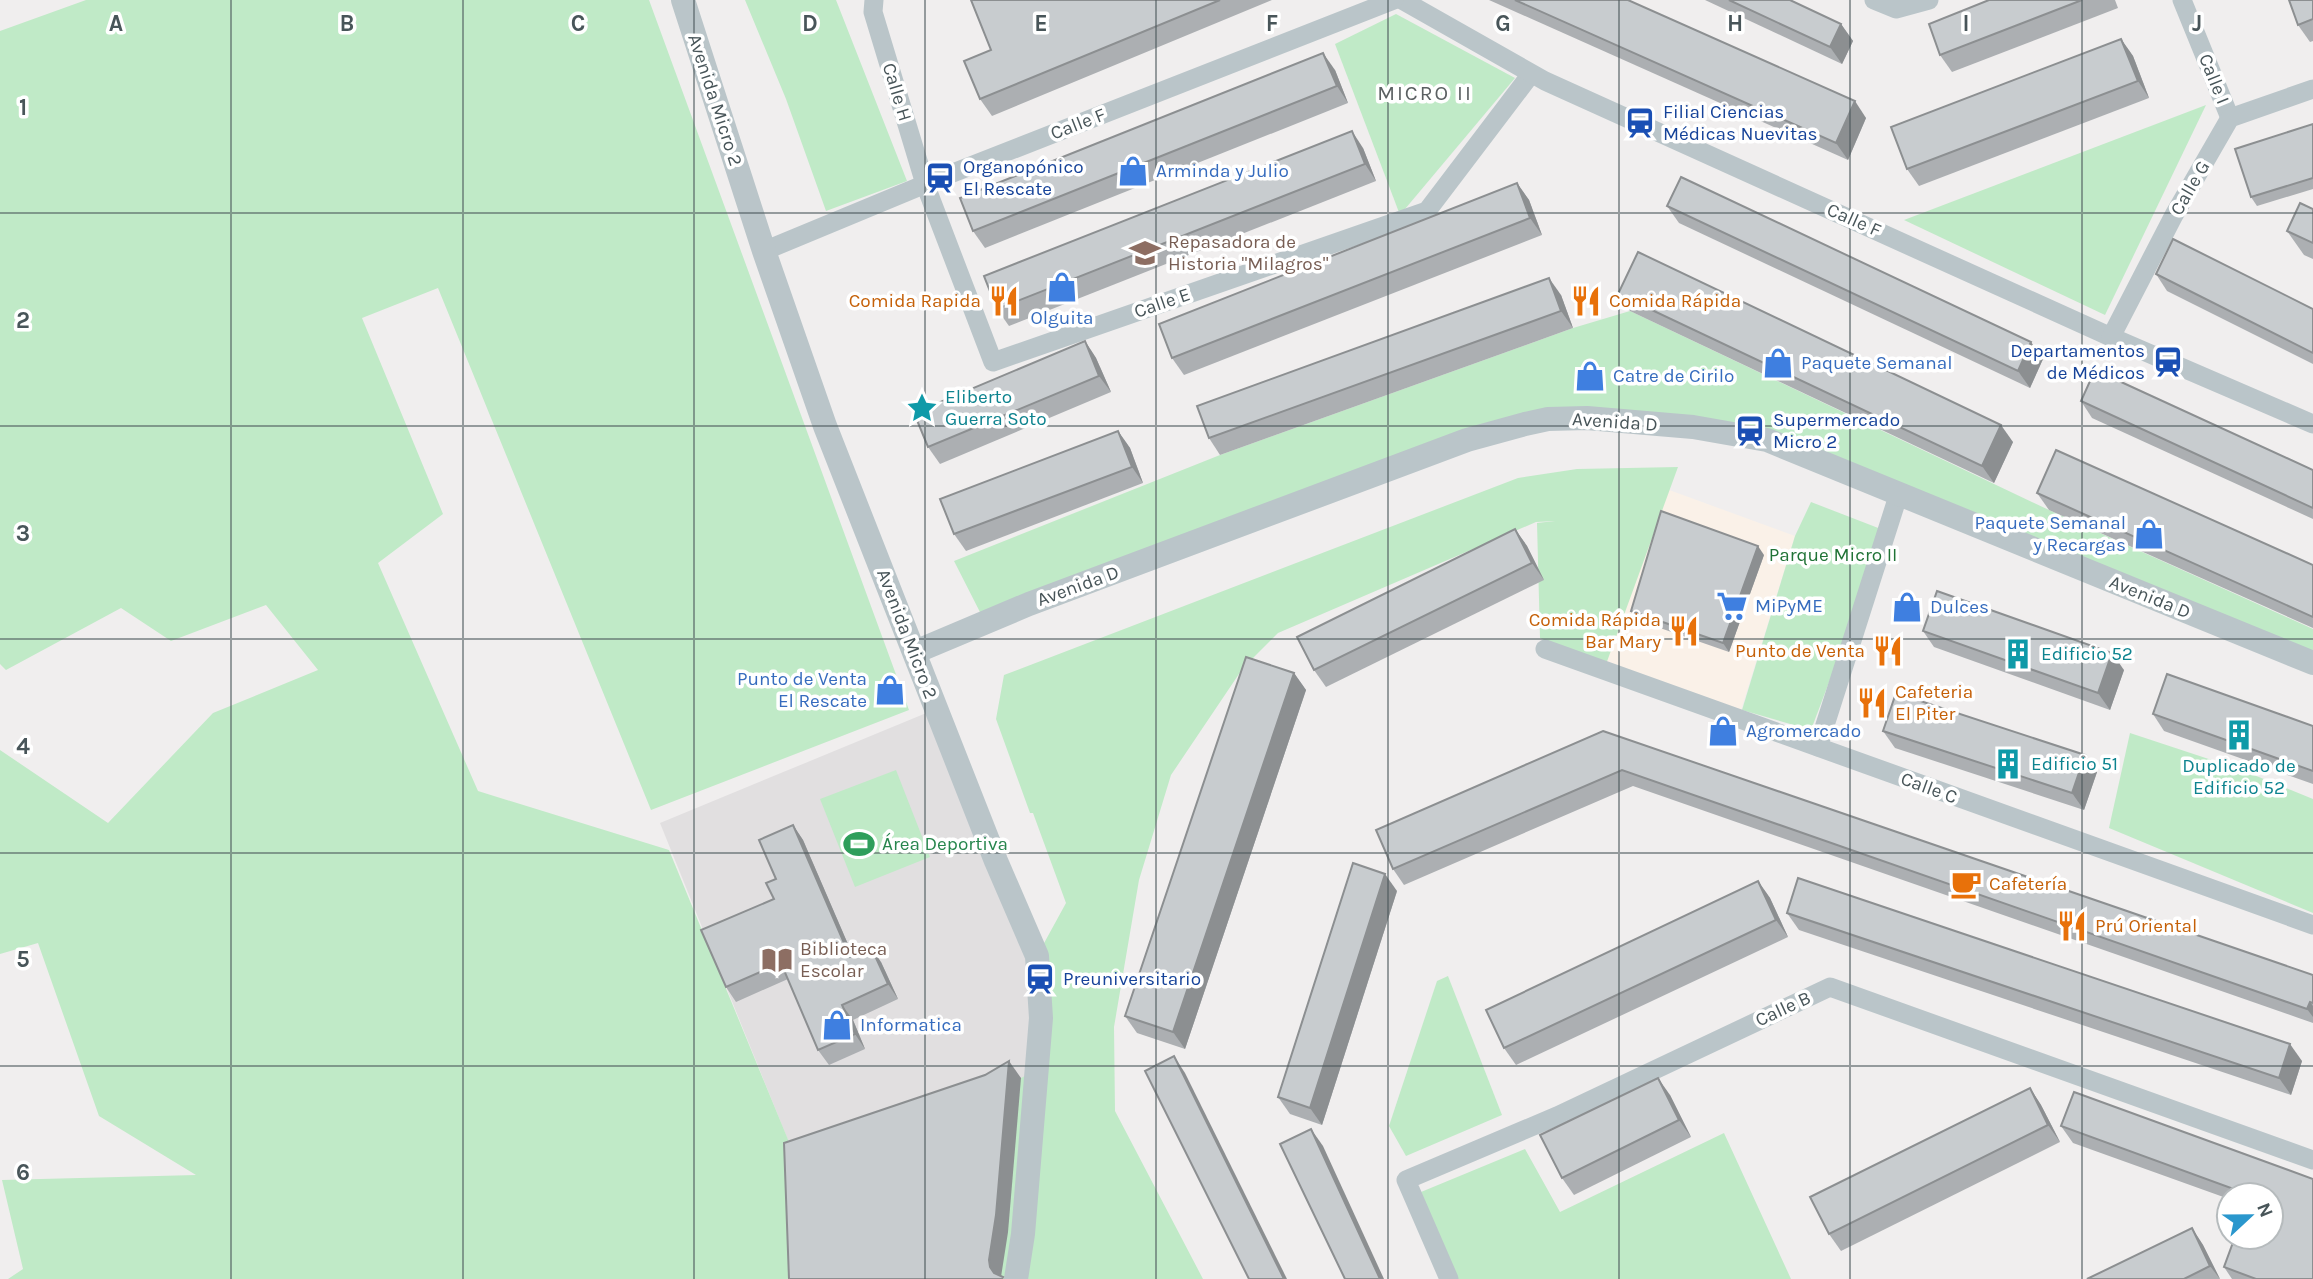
<svg xmlns="http://www.w3.org/2000/svg" width="2313" height="1279" font-family="Karla,sans-serif">
<style>
.commercial{fill:#faf1e8}
.education{fill:#e1dfe0}
.green{fill:#c0eac7}
.lines{fill:none;stroke-linecap:round;stroke-linejoin:round}
.minor{stroke:#bac5c9;stroke-width:19}
.tertiary{stroke:#bac5c9;stroke-width:24}
.wall{fill:#acafb2}
.shaded-wall{fill:#8c8f91}
.building{fill:#c8cccf;stroke:#8c8f91;stroke-width:2}
.grid{fill:none;stroke:#485559;stroke-width:2;stroke-opacity:0.55}
.labels{text-anchor:middle;dominant-baseline:central;stroke-width:7;stroke-linejoin:round;paint-order:stroke}
.street-label{font-size:19px;fill:#485559;stroke:#fff}
.transit-label{font-size:19px;fill:#164399;stroke:#fff;text-anchor:start}
.shop-label{font-size:19px;fill:#366cbe;stroke:#fff;text-anchor:start}
.education-label{font-size:19px;fill:#785e54;stroke:#fff;text-anchor:start}
.food-label{font-size:19px;fill:#c56008;stroke:#fff;text-anchor:start}
.culture-label{font-size:19px;fill:#0d838f;stroke:#fff;text-anchor:start}
.park-label{font-size:19px;fill:#207336;stroke:#fff}
.leisure-label{font-size:19px;fill:#27864d;stroke:#fff;text-anchor:start}
.neighbourhood-label{font-size:21px;letter-spacing:2px;fill:#5b6062;stroke:#fff}
.grid-label{font-size:23px;text-anchor:middle;font-weight:bold;fill:#485559;stroke:#fff;stroke-width:7;stroke-linejoin:round;paint-order:stroke}
</style>
<rect width="100%" height="100%" fill="#f0eeee"/>
<!-- commercial -->
<path class="commercial" d="M1661,487L1795,536L1741,710L1605,667Z"/>
<!-- education -->
<path class="education" d="M936,709L1040,979L1036,1070L997,1092L796,1160L660,823Z"/>
<!-- green -->
<g class="green">
<path d="M86,0H649L909,710L651,810L438,288L362,318L443,514L378,563L478,791L669,850L796,1159L997,1092L1035,1070L1037,956L1066,903L1033,813H1030L996,719L1004,675L1518,478L1577,469L1678,467L1605,667L1540,638L1537,523L1555,521L1536,522L1278,633L1243,668L1171,775L1139,880L1114,1027L1115,1111L1203,1279H8L23,1269L2,1180L196,1175L99,1116L38,943L0,954V750L108,823L213,713L318,670L266,605L171,641L121,608L6,670L0,664V31Z"/>
<path d="M745,0H836L907,181L826,211L786,99Z"/>
<path d="M1396,14L1515,78L1400,215L1335,44Z"/>
<path d="M2206,105L2105,315L1904,220Z"/>
<path d="M1630,311L2049,510L2313,629V652L1769,432L1558,413L983,618L954,561L1220,455L1573,328Z"/>
<path d="M1811,502L1886,531L1811,730L1742,710L1795,536Z"/>
<path d="M2130,733L2239,769L2313,799V913L2109,828Z"/>
<path d="M896,770L930,857L855,887L820,799Z"/>
<path d="M1448,976L1502,1115L1406,1156L1389,1126L1437,981Z"/>
<path d="M1724,1133L1791,1279H1457L1421,1192L1525,1149L1560,1212Z"/>
</g>
<g class="lines">
<!-- minor -->
<g class="minor">
<path d="M874,0L873,12L925,184L993,362L1427,211L1531,74"/>
<path d="M1402,0L1545,81L2111,337L2313,424"/>
<path d="M1874,0L1896,9L1929,0"/>
<path d="M2182,0L2230,118"/>
<path d="M764,251L940,178L1394,0"/>
<path d="M2111,337L2174,215L2230,118L2313,89"/>
<path d="M1545,649L2313,925"/>
<path d="M1818,747L1899,493"/>
<path d="M1449,1279L1406,1180L1557,1116L1830,987L2313,1160"/>
</g>
<!-- tertiary -->
<g class="tertiary">
<path d="M683,0L764,251L825,426L996,861L1037,956L1041,1018L1023,1234L1016,1279"/>
<path d="M915,652L1029,604L1467,440L1525,424L1548,419L1587,418L1693,427L1767,440L2313,663"/>
</g>
</g>
<!-- wall -->
<g class="wall">
<path d="M971,0H1272L992,116L980,99L991,50Z"/>
<path d="M1489,0H1628L1866,118L1848,160Z"/>
<path d="M1705,0H1790L1841,24L1853,41L1842,64Z"/>
<path d="M1989,0H2115L2118,8L1952,72L1940,55Z"/>
<path d="M2313,0V41L2310,42L2298,25Z"/>
<path d="M2121,39L2133,56L2149,98L1919,186L1907,169Z"/>
<path d="M1335,70L1348,103L985,248L973,231Z"/>
<path d="M2313,124V189L2257,206L2251,197Z"/>
<path d="M1363,148L1376,181L1009,326L997,309Z"/>
<path d="M1517,183L1529,200L1542,235L1184,375L1172,358Z"/>
<path d="M1667,206L2043,359L2030,388L1679,223Z"/>
<path d="M2313,209V259L2304,255L2287,231Z"/>
<path d="M2156,274L2313,309V364L2167,291Z"/>
<path d="M1618,294L2013,442L1994,483L1630,311Z"/>
<path d="M1561,295L1573,328L1220,455L1209,438Z"/>
<path d="M1085,341L1096,358L1111,392L940,464L928,447Z"/>
<path d="M2081,401L2313,470V519L2092,418Z"/>
<path d="M1118,431L1130,448L1143,483L966,551L954,534Z"/>
<path d="M2037,493L2313,565V628L2049,510Z"/>
<path d="M1515,529L1527,546L1544,580L1326,687L1314,670Z"/>
<path d="M1764,555L1729,652L1637,620L1631,611Z"/>
<path d="M1923,631L2124,670L2110,710L1934,647Z"/>
<path d="M1294,673L1306,690L1185,1049L1137,1033L1125,1016Z"/>
<path d="M2153,714L2313,726V784L2164,731Z"/>
<path d="M1603,731L2313,975V1023L1633,786L1404,885L1393,869Z"/>
<path d="M1883,731L2097,772L2084,810L1895,748Z"/>
<path d="M793,825L803,840L853,956L881,962L898,999L853,1020L865,1049L829,1065L818,1050L788,979L736,1002L726,987L774,899L776,879Z"/>
<path d="M1758,881L1770,898L1788,937L1516,1065L1504,1048Z"/>
<path d="M1397,891L1322,1125L1290,1114L1278,1097Z"/>
<path d="M1787,913L2302,1061L2291,1095L1799,930Z"/>
<path d="M2030,1088L2041,1105L2060,1142L1841,1251L1829,1234Z"/>
<path d="M1670,1095L1691,1137L1574,1195L1562,1178Z"/>
<path d="M2061,1126L2313,1179V1279H2232L2224,1267L2271,1195H2229V1199L2073,1143Z"/>
<path d="M2192,1228L2203,1245L2220,1279H2087Z"/>
</g>
<!-- shaded-wall -->
<g class="shaded-wall">
<path d="M1841,24L1853,41L1842,64L1830,47Z"/>
<path d="M2121,39L2133,56L2149,98L2138,81Z"/>
<path d="M1323,53L1335,70L1348,103L1337,86Z"/>
<path d="M1855,101L1866,118L1848,160L1836,143Z"/>
<path d="M1352,131L1363,148L1376,181L1365,164Z"/>
<path d="M1517,183L1529,200L1542,235L1530,218Z"/>
<path d="M1549,278L1561,295L1573,328L1561,311Z"/>
<path d="M1085,341L1096,358L1111,392L1099,376Z"/>
<path d="M2031,342L2043,359L2030,388L2018,371Z"/>
<path d="M2001,425L2013,442L1994,483L1982,466Z"/>
<path d="M1118,431L1130,448L1143,483L1132,467Z"/>
<path d="M1515,529L1527,546L1544,580L1532,563Z"/>
<path d="M1758,546L1764,555L1729,652L1723,643Z"/>
<path d="M2112,653L2124,670L2110,710L2098,693Z"/>
<path d="M1294,673L1306,690L1185,1049L1173,1032Z"/>
<path d="M2085,755L2097,772L2084,810L2072,793Z"/>
<path d="M793,825L803,840L860,972L850,957Z"/>
<path d="M1385,874L1397,891L1322,1125L1310,1108Z"/>
<path d="M1758,881L1770,898L1788,937L1776,920Z"/>
<path d="M871,947L881,962L898,999L888,984Z"/>
<path d="M2310,1002L2313,1006V1017L2307,1009Z"/>
<path d="M842,1005L853,1020L865,1049L855,1034Z"/>
<path d="M2290,1044L2302,1061L2291,1095L2279,1078Z"/>
<path d="M1174,1056L1185,1073L1287,1279H1284Z"/>
<path d="M1009,1061L1021,1078L1008,1232L1001,1277L998,1279L990,1267L989,1260Z"/>
<path d="M1658,1078L1670,1095L1691,1137L1679,1120Z"/>
<path d="M2030,1088L2041,1105L2060,1142L2048,1125Z"/>
<path d="M1311,1129L1323,1146L1384,1279H1380Z"/>
<path d="M2192,1228L2203,1245L2220,1279L2210,1266Z"/>
</g>
<!-- building -->
<g class="building">
<path d="M971,0H1220L980,99L964,61L991,50Z"/>
<path d="M1515,0H1628L1855,101L1836,143Z"/>
<path d="M1729,0H1790L1841,24L1830,47Z"/>
<path d="M1989,0H2082L1940,55L1929,24Z"/>
<path d="M2289,0H2313V19L2298,25Z"/>
<path d="M2121,39L2138,81L1907,169L1891,127Z"/>
<path d="M1323,53L1337,86L973,231L960,198Z"/>
<path d="M2313,124V178L2251,197L2235,149Z"/>
<path d="M1352,131L1365,164L997,309L984,276Z"/>
<path d="M1681,177L2031,342L2018,371L1667,206Z"/>
<path d="M1517,183L1530,218L1172,358L1159,324Z"/>
<path d="M2300,203L2313,209V243L2287,231Z"/>
<path d="M2173,239L2313,309V353L2156,274Z"/>
<path d="M1638,252L2001,425L1982,466L1618,294Z"/>
<path d="M1549,278L1561,311L1209,438L1197,406Z"/>
<path d="M1085,341L1099,376L928,447L914,413Z"/>
<path d="M2095,370L2313,470V508L2081,401Z"/>
<path d="M1118,431L1132,467L954,534L940,499Z"/>
<path d="M2056,450L2313,565V617L2037,493Z"/>
<path d="M1661,511L1758,546L1723,643L1631,611Z"/>
<path d="M1515,529L1532,563L1314,670L1297,637Z"/>
<path d="M1937,591L2112,653L2098,693L1923,631Z"/>
<path d="M1246,657L1294,673L1173,1032L1125,1016Z"/>
<path d="M2167,674L2313,726V771L2153,714Z"/>
<path d="M1896,693L2085,755L2072,793L1883,731Z"/>
<path d="M1603,731L2313,975V1003L2310,1002L2307,1009L1622,770L1393,869L1376,830Z"/>
<path d="M793,825L850,957L871,947L888,984L842,1005L855,1034L818,1050L781,963L726,987L701,930L774,899L766,883L776,879L759,840Z"/>
<path d="M1353,863L1385,874L1310,1108L1278,1097Z"/>
<path d="M1798,878L2290,1044L2279,1078L1787,913Z"/>
<path d="M1758,881L1776,920L1504,1048L1486,1010Z"/>
<path d="M1174,1056L1284,1279H1249L1145,1071Z"/>
<path d="M1009,1061L996,1215L989,1260L990,1267L994,1273L1003,1277L1002,1279H789L784,1143L985,1075Z"/>
<path d="M1658,1078L1679,1120L1562,1178L1540,1135Z"/>
<path d="M2030,1088L2048,1125L1829,1234L1810,1197Z"/>
<path d="M2074,1092L2313,1179V1279H2256L2224,1267L2235,1237H2271V1195H2250L2061,1126Z"/>
<path d="M1311,1129L1380,1279H1345L1280,1144Z"/>
<path d="M2192,1228L2210,1266L2184,1279H2087Z"/>
</g>
<!-- grid -->
<path class="grid" d="M231,0V1279M463,0V1279M694,0V1279M925,0V1279M1156,0V1279M1388,0V1279M1619,0V1279M1850,0V1279M2082,0V1279M0,213H2313M0,426H2313M0,639H2313M0,853H2313M0,1066H2313"/>
<!-- icons -->
<defs>
<g id="station-bare" transform="scale(2.415)"><path d="M-3-6H3Q5-6 5-4V2Q5 4 3 4L4.5 6H3L1.5 4h-3L-3 6H-4.5L-3 4Q-5 4-5 2V-4Q-5-6-3-6ZM-3.5-4v3h7v-3ZM-3.5 1v1.5H-2V1ZM2 1v1.5H3.5V1Z" fill="#1a4fb4" stroke="#fff" stroke-width="2.5" paint-order="stroke"/></g>
<g id="shop-bare" transform="scale(2.415)"><path d="M-5-2.5h2.3a2.7 3.5 0 0 1 5.4 0H5L5.5 6h-11ZM-1.5-2.5h3a1.5 2.3 0 0 0-3 0Z" fill="#3f7fe0" stroke="#fff" stroke-width="2.5" paint-order="stroke"/></g>
<g id="school-bare" transform="scale(2.415)"><path d="M0-5L7-2L0 1L-7-2ZM-4 1L0 2.5L4 1V4Q0 6-4 4Z" fill="#8d6e63" stroke="#fff" stroke-width="2.5" paint-order="stroke"/></g>
<g id="restaurant-bare" transform="scale(2.415)"><path d="M-5-6h1v4h1v-4h1v4h1v-4h1v5L-1.5 .5V6h-2V.5L-5-1ZM5-6V6H3V1.5H1.5Q1.5-4 5-6Z" fill="#e8710a" stroke="#fff" stroke-width="2.5" paint-order="stroke"/></g>
<g id="sight-bare" transform="scale(2.415)"><path d="M0-6L1.8-2.2L6-1.7L2.9 1.2L3.7 5.4L0 3.3L-3.7 5.4L-2.9 1.2L-6-1.7L-1.8-2.2Z" fill="#0f9aa8" stroke="#fff" stroke-width="2.5" paint-order="stroke"/></g>
<g id="supermarket-bare" transform="scale(2.415)"><path d="M-6-5.5h2.5l.6 2H6L4.5 2H-2.5L-4.4-4H-6ZM-1.5 3.2a1.3 1.3 0 1 0 .1 0ZM3 3.2a1.3 1.3 0 1 0 .1 0Z" fill="#3f7fe0" stroke="#fff" stroke-width="2.5" paint-order="stroke"/></g>
<g id="building-bare" transform="scale(2.415)"><path d="M-4-6H4V6H1V3H-1V6H-4ZM-2.5-4.3h1.7v1.8h-1.7ZM.8-4.3h1.7v1.8H.8ZM-2.5-1h1.7V.8h-1.7ZM.8-1h1.7V.8H.8Z" fill="#0f9aa8" stroke="#fff" stroke-width="2.5" paint-order="stroke"/></g>
<g id="stadium-bare" transform="scale(2.415)"><path d="M0-5a6.5 5 0 1 0 0 10a6.5 5 0 1 0 0-10ZM-3.5-1.8h7v3.6h-7Z" fill="#2e9e5b" stroke="#fff" stroke-width="2.5" paint-order="stroke"/></g>
<g id="cafe-bare" transform="scale(2.415)"><path d="M-5.5-4.5H6V0H3Q3 3.5 0 3.5H-2.5Q-5.5 3.5-5.5 0ZM3-3.2v2h1.7v-2ZM-6 4.5H4V6H-6Z" fill="#e8710a" stroke="#fff" stroke-width="2.5" paint-order="stroke"/></g>
<g id="library-bare" transform="scale(2.415)"><path d="M-6-4Q-3-5.5-.7-3.5V5Q-3 3-6 4ZM6-4Q3-5.5 .7-3.5V5Q3 3 6 4Z" fill="#8d6e63" stroke="#fff" stroke-width="2.5" paint-order="stroke"/></g>
</defs>
<g fill-rule="evenodd">
<use href="#station-bare" x="1640" y="123"/>
<use href="#shop-bare" x="1133" y="171"/>
<use href="#station-bare" x="940" y="178"/>
<use href="#school-bare" x="1145" y="253"/>
<use href="#shop-bare" x="1062" y="287"/>
<use href="#restaurant-bare" x="1004" y="301"/>
<use href="#restaurant-bare" x="1586" y="301"/>
<use href="#station-bare" x="2168" y="362"/>
<use href="#shop-bare" x="1778" y="363"/>
<use href="#shop-bare" x="1590" y="376"/>
<use href="#sight-bare" x="922" y="408"/>
<use href="#station-bare" x="1750" y="431"/>
<use href="#shop-bare" x="2149" y="534"/>
<use href="#supermarket-bare" x="1732" y="606"/>
<use href="#shop-bare" x="1907" y="607"/>
<use href="#restaurant-bare" x="1684" y="631"/>
<use href="#restaurant-bare" x="1888" y="651"/>
<use href="#building-bare" x="2018" y="654"/>
<use href="#shop-bare" x="890" y="690"/>
<use href="#restaurant-bare" x="1872" y="703"/>
<use href="#shop-bare" x="1723" y="731"/>
<use href="#building-bare" x="2239" y="735"/>
<use href="#building-bare" x="2008" y="764"/>
<use href="#stadium-bare" x="859" y="844"/>
<use href="#cafe-bare" x="1966" y="884"/>
<use href="#restaurant-bare" x="2072" y="926"/>
<use href="#library-bare" x="777" y="960"/>
<use href="#station-bare" x="1040" y="979"/>
<use href="#shop-bare" x="837" y="1025"/>
</g>
<g class="labels">
<!-- street labels -->
<g class="street-label">
<text transform="translate(2214 79) rotate(68)">Calle I</text>
<text transform="translate(897 92) rotate(73)">Calle H</text>
<text transform="translate(715 100) rotate(72)">Avenida Micro 2</text>
<text transform="translate(1078 124) rotate(-21)">Calle F</text>
<text transform="translate(2190 188) rotate(-60)">Calle G</text>
<text transform="translate(1854 220) rotate(24)">Calle F</text>
<text transform="translate(1162 303) rotate(-19)">Calle E</text>
<text transform="translate(1615 422) rotate(4)">Avenida D</text>
<text transform="translate(1078 586) rotate(-20)">Avenida D</text>
<text transform="translate(2150 597) rotate(22)">Avenida D</text>
<text transform="translate(907 634) rotate(69)">Avenida Micro 2</text>
<text transform="translate(1929 788) rotate(20)">Calle C</text>
<text transform="translate(1783 1009) rotate(-25)">Calle B</text>
</g>
<!-- transit labels -->
<g class="transit-label">
<text x="1663" y="112">Filial Ciencias<tspan x="1663" dy="22">Médicas Nuevitas</tspan></text>
<text x="963" y="167">Organopónico<tspan x="963" dy="22">El Rescate</tspan></text>
<text x="2145" y="351" text-anchor="end">Departamentos<tspan x="2145" dy="22">de Médicos</tspan></text>
<text x="1773" y="420">Supermercado<tspan x="1773" dy="22">Micro 2</tspan></text>
<text x="1063" y="979">Preuniversitario</text>
</g>
<!-- shop labels -->
<g class="shop-label">
<text x="1156" y="171">Arminda y Julio</text>
<text x="1062" y="318" text-anchor="middle">Olguita</text>
<text x="1801" y="363">Paquete Semanal</text>
<text x="1613" y="376">Catre de Cirilo</text>
<text x="2126" y="523" text-anchor="end">Paquete Semanal<tspan x="2126" dy="22">y Recargas</tspan></text>
<text x="1755" y="606">MiPyME</text>
<text x="1930" y="607">Dulces</text>
<text x="867" y="679" text-anchor="end">Punto de Venta<tspan x="867" dy="22">El Rescate</tspan></text>
<text x="1746" y="731">Agromercado</text>
<text x="860" y="1025">Informatica</text>
</g>
<!-- education labels -->
<g class="education-label">
<text x="1168" y="242">Repasadora de<tspan x="1168" dy="22">Historia "Milagros"</tspan></text>
<text x="800" y="949">Biblioteca<tspan x="800" dy="22">Escolar</tspan></text>
</g>
<!-- food labels -->
<g class="food-label">
<text x="981" y="301" text-anchor="end">Comida Rapida</text>
<text x="1609" y="301">Comida Rápida</text>
<text x="1661" y="620" text-anchor="end">Comida Rápida<tspan x="1661" dy="22">Bar Mary</tspan></text>
<text x="1865" y="651" text-anchor="end">Punto de Venta</text>
<text x="1895" y="692">Cafeteria<tspan x="1895" dy="22">El Piter</tspan></text>
<text x="1989" y="884">Cafetería</text>
<text x="2095" y="926">Prú Oriental</text>
</g>
<!-- culture labels -->
<g class="culture-label">
<text x="945" y="397">Eliberto<tspan x="945" dy="22">Guerra Soto</tspan></text>
<text x="2041" y="654">Edificio 52</text>
<text x="2031" y="764">Edificio 51</text>
<text x="2239" y="766" text-anchor="middle">Duplicado de<tspan x="2239" dy="22">Edificio 52</tspan></text>
</g>
<!-- park labels -->
<g class="park-label">
<text x="1833" y="555">Parque Micro II</text>
</g>
<!-- leisure labels -->
<g class="leisure-label">
<text x="882" y="844">Área Deportiva</text>
</g>
<!-- neighbourhood labels -->
<g class="neighbourhood-label">
<text x="1425" y="93">MICRO II</text>
</g>
</g>
<g class="grid-label">
<text x="116" y="31">A</text>
<text x="347" y="31">B</text>
<text x="578" y="31">C</text>
<text x="810" y="31">D</text>
<text x="1041" y="31">E</text>
<text x="1272" y="31">F</text>
<text x="1503" y="31">G</text>
<text x="1735" y="31">H</text>
<text x="1966" y="31">I</text>
<text x="2197" y="31">J</text>
<text x="23" y="115">1</text>
<text x="23" y="328">2</text>
<text x="23" y="541">3</text>
<text x="23" y="754">4</text>
<text x="23" y="967">5</text>
<text x="23" y="1180">6</text>
</g>
<!-- north arrow -->
<g transform="translate(2250 1216) rotate(68)"><circle r="33" fill="#ffffff" stroke="#b6bbbd" stroke-width="2"/>
<path d="M0-5L12 26L0 18L-12 26Z" fill="#2a97cd"/>
<text y="-10" font-size="19" font-weight="bold" text-anchor="middle" fill="#485559">N</text>
</g>
</svg>
